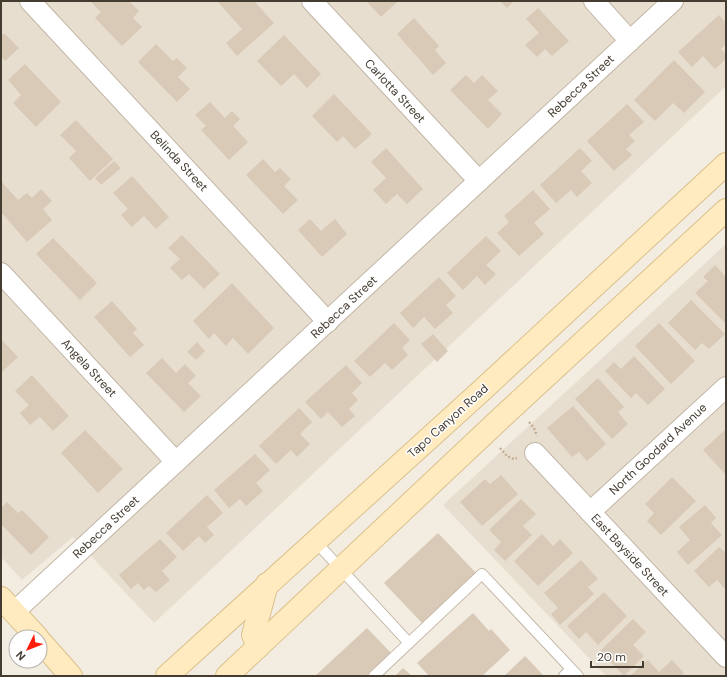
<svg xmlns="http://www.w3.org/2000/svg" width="727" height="677" font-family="'DM Sans',sans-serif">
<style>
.residential{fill:#e8decf}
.building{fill:#d9cab8}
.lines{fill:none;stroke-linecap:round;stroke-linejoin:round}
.service-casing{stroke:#c2b6a6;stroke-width:12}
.minor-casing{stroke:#c2b6a6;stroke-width:22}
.secondary-casing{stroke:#dbc18d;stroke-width:24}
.path{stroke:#c3ae93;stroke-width:2.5;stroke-dasharray:2 2;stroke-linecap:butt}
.service{stroke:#fff;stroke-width:10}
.minor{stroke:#fff;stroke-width:20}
.secondary{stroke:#ffebbf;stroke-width:22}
.labels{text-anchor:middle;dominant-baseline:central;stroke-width:3;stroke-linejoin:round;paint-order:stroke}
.street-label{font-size:12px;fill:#453c31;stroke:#fff}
</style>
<rect width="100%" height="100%" fill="#f3ece1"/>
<!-- residential -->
<g class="residential">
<path d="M1,1H726V86L154,623L73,537L22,580L1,557Z"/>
<path d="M726,244V676H606L443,505Z"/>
</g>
<!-- building -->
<g class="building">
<path d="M90,1H129L139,11L133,18L142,27L122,46L95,18L101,12Z"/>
<path d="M217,1H254L274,23L237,56L226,43L242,29Z"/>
<path d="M366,1H398L381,17Z"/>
<path d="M500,1H514L507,8Z"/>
<path d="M538,8L569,41L552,56L545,49L537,57L525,45L539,33L526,19Z"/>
<path d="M719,15L726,23V44L721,49L726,54V59L715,69L703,56L692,67L678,52Z"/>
<path d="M414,18L439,46L435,50L446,63L433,75L397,34Z"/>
<path d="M4,33L19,48L5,61L1,56V36Z"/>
<path d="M284,35L321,74L307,88L294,74L281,86L257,61Z"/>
<path d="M156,44L173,61L177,58L187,68L178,77L190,89L177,102L138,62Z"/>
<path d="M674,60L705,92L684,113L673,103L655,121L634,100Z"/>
<path d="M25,64L61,102L36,127L13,103L21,95L8,80Z"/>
<path d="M466,75L474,83L482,75L498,91L488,100L502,114L488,129L450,90Z"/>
<path d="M334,94L372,134L355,149L343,136L337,142L312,116Z"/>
<path d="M210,102L225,118L232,111L240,119L233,126L248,142L229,160L201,130L206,126L195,115Z"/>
<path d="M627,104L644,122L629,135L635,141L626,149L632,155L614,171L587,141Z"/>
<path d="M76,120L113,159L90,181L69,158L76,151L60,135Z"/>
<path d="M386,148L423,189L407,204L397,194L386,204L373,190L386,178L371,162Z"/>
<path d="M580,148L592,161L581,171L592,183L577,197L571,190L556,203L540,185Z"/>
<path d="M263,159L275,172L280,168L291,179L284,186L298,200L283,214L246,175Z"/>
<path d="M114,161L121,168L101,185L95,178Z"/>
<path d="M132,176L169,217L156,229L144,216L132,227L121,215L128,209L113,193Z"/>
<path d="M1,181L18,200L27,193L32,198L41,189L52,201L43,209L52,220L27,242L1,212Z"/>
<path d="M533,190L550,209L534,223L544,234L519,256L497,233L509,222L504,216Z"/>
<path d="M310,219L321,231L335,219L347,234L322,257L298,230Z"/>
<path d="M182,235L220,274L204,289L189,274L182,280L170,268L180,259L168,248Z"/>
<path d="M486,236L501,251L486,265L496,274L485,285L477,276L463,290L447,273Z"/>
<path d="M53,238L97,283L80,300L36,254Z"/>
<path d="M715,265L726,277V324L695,293L708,281L703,277Z"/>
<path d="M439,277L456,296L446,305L453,313L435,329L424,317L413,328L400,313Z"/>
<path d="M232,283L274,328L248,354L233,338L226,346L214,333L209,339L193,321Z"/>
<path d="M691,300L725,334L709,349L702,343L695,350L668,323Z"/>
<path d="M112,301L137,329L133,333L144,345L130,357L94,317Z"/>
<path d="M394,323L410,340L402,348L408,355L392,370L385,363L370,377L354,361Z"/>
<path d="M659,323L695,361L671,384L635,346Z"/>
<path d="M433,334L448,351L437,362L421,344Z"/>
<path d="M1,339L18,357L1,373Z"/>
<path d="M197,342L205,351L196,360L187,352Z"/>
<path d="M634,356L665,389L648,405L636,393L631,398L605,371L614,362L621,369Z"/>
<path d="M162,358L176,373L185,364L196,376L188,383L201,396L184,412L146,373Z"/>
<path d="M346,365L362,383L352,393L358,400L349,409L355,416L342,427L328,412L321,419L305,402Z"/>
<path d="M32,375L69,416L53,431L40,417L30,425L20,413L29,405L15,391Z"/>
<path d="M598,378L624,407L618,412L628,424L612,439L575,399Z"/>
<path d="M573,406L606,444L587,461L579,452L572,457L547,428Z"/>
<path d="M299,408L312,422L300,434L310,444L297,457L291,450L276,464L259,446Z"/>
<path d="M726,429V475L703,450Z"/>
<path d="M85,430L123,469L98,493L61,453Z"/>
<path d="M255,454L270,470L256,483L263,491L246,506L240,499L229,508L214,490Z"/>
<path d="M501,475L518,494L482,526L460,502L485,479L490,484Z"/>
<path d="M672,477L696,501L661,535L647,521L654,513L645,504Z"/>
<path d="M207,495L223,513L207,527L214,535L205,543L199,536L183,551L166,533Z"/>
<path d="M521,499L536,514L523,526L532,535L505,561L494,550L501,542L489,530Z"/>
<path d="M7,502L18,513L22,510L49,537L31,555L1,524V508Z"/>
<path d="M705,505L716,518L711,523L722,535L688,565L677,552L690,540L679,527Z"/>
<path d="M438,533L476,573L423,624L384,583Z"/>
<path d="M542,534L553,546L560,539L573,553L538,586L514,561Z"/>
<path d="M160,539L177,557L162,571L170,580L156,592L149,586L144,590L138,583L131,589L119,575Z"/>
<path d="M719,547L726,553V588L725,589L717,580L709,587L694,571Z"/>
<path d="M581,560L598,579L588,587L594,594L560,625L551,614L558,608L544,593Z"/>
<path d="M604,592L627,616L598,645L586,632L579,639L567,626Z"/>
<path d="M473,613L489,631L491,629L510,650L482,676H429L417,663Z"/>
<path d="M633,619L646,632L633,645L644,656L624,676L600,651Z"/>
<path d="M367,628L391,653L366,676H315Z"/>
<path d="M525,656L544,676H504Z"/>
<path d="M648,660L659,672L672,660L684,673L681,676H630Z"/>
<path d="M403,668L412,676H395Z"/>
</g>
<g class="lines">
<!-- service casing -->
<g class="service-casing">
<g id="service">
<path d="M315,541L409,643"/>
<path d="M374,676L482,574L578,676"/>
<path d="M564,676L571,669"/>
</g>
</g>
<!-- minor casing -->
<g class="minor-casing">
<g id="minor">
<path d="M30,1L328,322"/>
<path d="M312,1L479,181"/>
<path d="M594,1L630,41"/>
<path d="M1,273L176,462"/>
<path d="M535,453L726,657"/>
<path d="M590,512L726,387"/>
<path d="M14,612L673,1"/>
</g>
</g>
<!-- secondary casing -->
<g class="secondary-casing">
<g id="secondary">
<path d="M1,598L37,637"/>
<path d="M40,641L71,676"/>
<path d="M258,647L253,635L267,584"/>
<path d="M167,676L480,392L726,164"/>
<path d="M227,676L501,418L726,210"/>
</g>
</g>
<!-- path -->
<g class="path">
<path d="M529,422L534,428L537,436"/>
<path d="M500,448L507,456L514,459L517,458"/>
</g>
<!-- service -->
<use href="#service" class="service"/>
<!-- minor -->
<use href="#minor" class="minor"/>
<!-- secondary -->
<use href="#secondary" class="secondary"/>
</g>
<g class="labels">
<!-- street labels -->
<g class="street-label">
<text transform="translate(581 86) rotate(-43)">Rebecca Street</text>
<text transform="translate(395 91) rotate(47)">Carlotta Street</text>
<text transform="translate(179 161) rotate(47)">Belinda Street</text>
<text transform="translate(344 307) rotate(-43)">Rebecca Street</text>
<text transform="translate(89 368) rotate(47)">Angela Street</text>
<text transform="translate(448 421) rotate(-42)">Tapo Canyon Road</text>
<text transform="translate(658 449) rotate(-43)">North Goodard Avenue</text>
<text transform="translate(106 527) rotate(-43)">Rebecca Street</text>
<text transform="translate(630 555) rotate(47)">East Bayside Street</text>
</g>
</g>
<!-- border -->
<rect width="727" height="677" fill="none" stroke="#453c31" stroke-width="4"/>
<!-- north arrow -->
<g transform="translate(28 649) rotate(227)"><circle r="19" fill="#ffffff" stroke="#b5b1ad"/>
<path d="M0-3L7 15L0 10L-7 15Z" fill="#ff1e0c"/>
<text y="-6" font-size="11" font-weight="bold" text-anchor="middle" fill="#453c31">N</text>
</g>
<!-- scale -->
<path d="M591 661v6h52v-6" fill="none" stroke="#453c31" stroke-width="2"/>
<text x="597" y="661" font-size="12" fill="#453c31" stroke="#ffffff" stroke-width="3" paint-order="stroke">20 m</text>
</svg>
